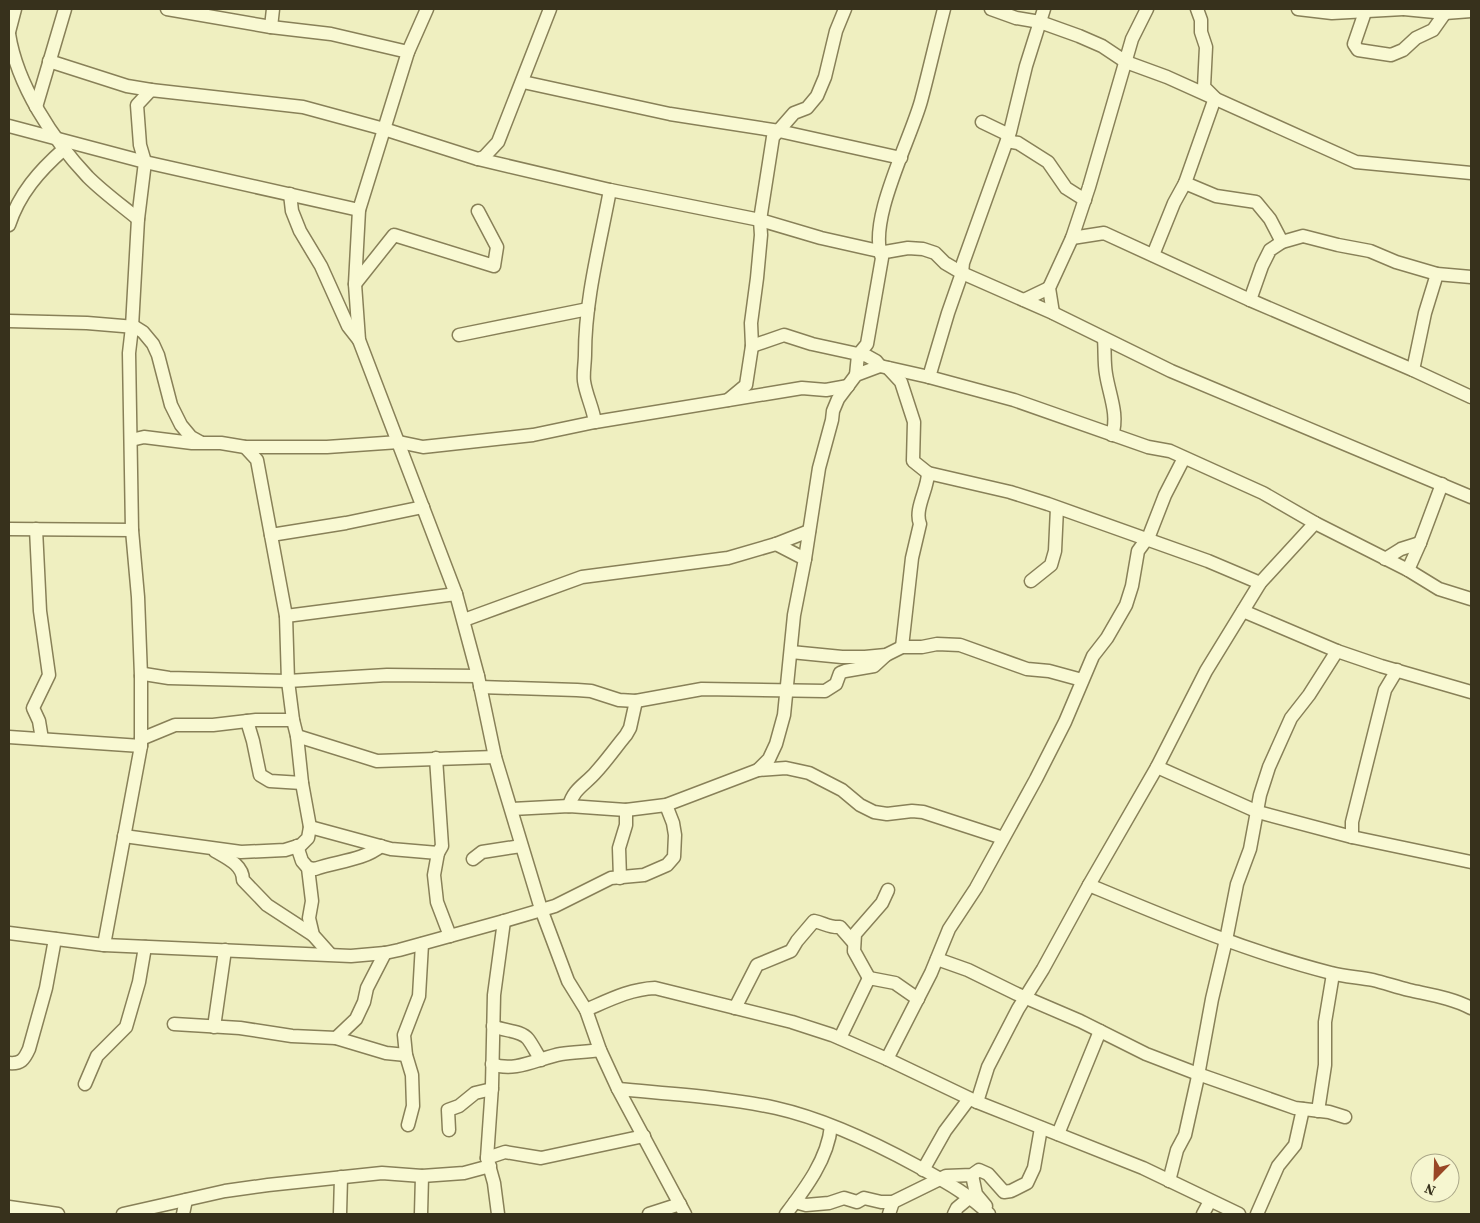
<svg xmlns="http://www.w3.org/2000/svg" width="1480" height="1223" font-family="'Source Serif 4',serif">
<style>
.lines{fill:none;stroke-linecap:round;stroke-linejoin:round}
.minor-casing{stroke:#888058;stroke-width:15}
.minor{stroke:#f9f9d3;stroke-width:12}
</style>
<rect width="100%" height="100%" fill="#efefc0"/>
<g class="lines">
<!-- minor casing -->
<g class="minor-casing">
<g id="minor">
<path d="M167,9L271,27L331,34L408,52"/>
<path d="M427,9L408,52L359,210L355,284L359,340L456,594L478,676L495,757L541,909L568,981L586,1010L600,1050L618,1089L685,1214"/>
<path d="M991,9L1016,18L1040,22L1079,36L1102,46L1126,62L1167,77L1356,162L1471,173"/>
<path d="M1298,9L1332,13L1403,9"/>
<path d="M1404,9L1445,13L1471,11"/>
<path d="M1365,12L1354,44L1358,50L1391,55L1403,50L1416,38L1433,30L1445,13L1440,9"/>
<path d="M271,27L273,9"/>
<path d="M9,32L15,9"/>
<path d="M9,34C17,85 53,140 88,177C103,192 121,205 138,219"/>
<path d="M49,61L127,86L151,90"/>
<path d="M523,82L670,114L779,131L901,158"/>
<path d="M36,107L65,9"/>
<path d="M982,122L1009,135"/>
<path d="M9,126L145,162L359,210"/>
<path d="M1007,141L1018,143L1048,162L1066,188L1085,200"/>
<path d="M478,159L610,190L760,220L821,238L879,251L885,252L908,248L923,249L935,253L945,263L962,273L1053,313L1171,371L1471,497"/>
<path d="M1185,183L1216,196L1256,202L1270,219L1282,242"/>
<path d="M290,194L292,211L300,231L321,266L348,326L359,340"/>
<path d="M9,225C19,194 39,171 64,149"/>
<path d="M1072,238L1104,233L1250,300L1413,370L1471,397"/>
<path d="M1153,255L1174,203L1185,183L1215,98L1204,87L1206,47L1201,32V20L1197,9"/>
<path d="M355,284L394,235L494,266L497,247L478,211"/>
<path d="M1024,300L1049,288"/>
<path d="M1250,300L1262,266L1270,250L1282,242L1303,236L1338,245L1370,251L1396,262L1437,274L1471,277"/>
<path d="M1053,313L1049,288L1072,238L1089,187L1132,39L1147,9"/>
<path d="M9,321L87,323L135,327L143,332L153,344L158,355L171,405L181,425L191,437L200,442"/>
<path d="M459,335L588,309"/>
<path d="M1104,339C1105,351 1104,363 1106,374C1109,394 1119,415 1112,435"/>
<path d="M752,346L784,335L812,344L867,356L876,361L880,366"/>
<path d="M888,368L901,382L914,422L913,461L928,473"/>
<path d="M1413,370L1425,313L1437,274"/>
<path d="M856,375L858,355L867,344L882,258C867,221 910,141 921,101C929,71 936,40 944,9"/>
<path d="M929,377L948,313L962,273L963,263L1010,132L1026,66L1044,9"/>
<path d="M728,400L746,385L752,346L751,323L757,278L761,235L760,220L773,137L794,113L807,108L817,96L825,77L836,31L845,9"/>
<path d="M595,422C593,408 586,395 584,381C583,373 585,363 585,354C585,299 600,244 610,190"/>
<path d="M131,440L144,437L192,443H221L245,447H327L399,442L423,447L533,435L595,422L802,388L826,390L848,386"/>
<path d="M9,529L132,530"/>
<path d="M36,529L40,611L49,675L33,708L39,721L42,739"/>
<path d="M271,535L346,523L423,507"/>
<path d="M776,544L805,559"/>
<path d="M1385,559L1401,549L1420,543"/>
<path d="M1408,570L1420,543L1442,484"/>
<path d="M1031,581L1051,565L1055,551L1057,508"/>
<path d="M1243,611L1337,651L1381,666L1471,692"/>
<path d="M286,616L456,594"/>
<path d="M464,620L582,577L728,558L776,544L809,531"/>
<path d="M902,647L912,558L920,524C914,509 928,489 928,473L1010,492L1048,504L1208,561L1260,583"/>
<path d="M791,652L842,657H865L886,655L902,647H922L937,644L960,645L1027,669L1049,671L1082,680"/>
<path d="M141,676L144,674L169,678L288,681L387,675L478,676"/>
<path d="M480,687L577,690L591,691L619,700L636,701L702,689L825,691L836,684L840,673L845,671L874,666L886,655"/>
<path d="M247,721L253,741L260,775L270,781L302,783"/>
<path d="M297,736L377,761L495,757"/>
<path d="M9,737L141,746"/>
<path d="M141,739L175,725H213L256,720H293"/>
<path d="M1157,767L1258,812L1352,837L1471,862"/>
<path d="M758,770L769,759L776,744L784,715L794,615L805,559L819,468L832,420L833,411L838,399L856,375L880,366L929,377L1014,400L1148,447L1170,451L1263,493L1315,523L1408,570L1439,589L1471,599"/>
<path d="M569,806C573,789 586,784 596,772C607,760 616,747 626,735L630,728L636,701"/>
<path d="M512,809L569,806L626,810L666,805L758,770L786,768L809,773L842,790L860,805L874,812L887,814L912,811L923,812L1003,838"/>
<path d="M310,827L391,849L438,853L442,846L436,758"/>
<path d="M124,836L241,852L285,850L301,845L308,838L310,827L302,783L297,736L293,720L288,681L286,616L257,460L245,447"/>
<path d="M1352,837V822L1385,690L1397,670"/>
<path d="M297,846L302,861L308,868L312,901L309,918L313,935L330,954"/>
<path d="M215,851C227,858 243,865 243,880L267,905L313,935"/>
<path d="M438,853L434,875L437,902L450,936"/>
<path d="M473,859L482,852L521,846"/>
<path d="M308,868L315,869C337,861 362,861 381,846"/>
<path d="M620,878L619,848L626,825V810"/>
<path d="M1089,885C1168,918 1248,952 1331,973C1345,977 1359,977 1373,980C1385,983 1397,987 1409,990C1431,995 1452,998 1471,1008"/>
<path d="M9,933L104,945L351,956L385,953L399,950L504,921L555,906L611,878L644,875L667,865L674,857L675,835L673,823L666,805"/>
<path d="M104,945L141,746V676L138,597L132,530L129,353L132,327L138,219L145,162L140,145L137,105L151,90L303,107L384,129L478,159L484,157L498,142L550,9"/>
<path d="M937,959L968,970L1017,994L1080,1021L1146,1054L1198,1074L1295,1108L1329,1112L1345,1117"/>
<path d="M869,978L854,951L855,934L882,903L888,890"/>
<path d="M735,1008L757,965L791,951L797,941L814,921C824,923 830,928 840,927L854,943"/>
<path d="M586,1010C609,1000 630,989 655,988L792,1022L832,1035L887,1059L977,1102L1143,1168L1239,1214"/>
<path d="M174,1024L240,1028L292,1036L336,1038L386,1053L406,1055"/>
<path d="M493,1026C503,1031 521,1030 528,1039C532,1044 537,1054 541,1060"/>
<path d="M214,1027L225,950"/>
<path d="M336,1038L356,1019L364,1002L367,988L385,953"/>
<path d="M840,1038L869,978L895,983L918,999"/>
<path d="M887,1059L931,973L949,929L976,888L1036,779L1065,722L1093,656L1107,638L1126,605L1132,586L1138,551L1149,536L1165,495L1184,458"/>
<path d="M9,1063C21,1064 24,1060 29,1049L46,988L55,939"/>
<path d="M492,1064C515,1073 539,1058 561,1054C574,1052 587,1052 600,1050"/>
<path d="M85,1084L97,1056L126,1027L139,982L145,947"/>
<path d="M618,1089C670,1094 725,1097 776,1108C825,1119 873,1142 917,1166C942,1180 969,1194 989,1214"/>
<path d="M977,1102L988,1067L1018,1009L1043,969L1089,885L1157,767L1206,671L1260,583L1315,523"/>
<path d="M1318,1111L1325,1065V1022L1333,974"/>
<path d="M408,1125L413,1106L412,1075L406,1055L404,1035L419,996L422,944"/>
<path d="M449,1130L448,1110L459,1106L475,1093L492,1089"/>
<path d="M1058,1134L1100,1031"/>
<path d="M487,1158L505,1152L541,1158L644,1136"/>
<path d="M923,1170L945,1131L969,1099"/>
<path d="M972,1175L976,1194L986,1206"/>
<path d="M1169,1181L1177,1150L1185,1135L1197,1081L1212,999L1226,940L1237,884L1250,849L1260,795L1269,767L1291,718L1309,695L1337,651"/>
<path d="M795,1202L806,1205L829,1203L844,1198L857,1202L864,1198L881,1202H893L946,1176L972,1175L979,1170L988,1174L1004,1192L1011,1191L1027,1183L1034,1168L1041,1128"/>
<path d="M9,1207L58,1214"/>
<path d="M123,1214L225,1191L268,1185L382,1173L422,1176L464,1173L490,1166"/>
<path d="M183,1214L186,1200"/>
<path d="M340,1214L341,1177"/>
<path d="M421,1214L422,1176"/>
<path d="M498,1214L494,1183L487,1158L492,1086L494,995L504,921"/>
<path d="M649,1214L680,1204"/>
<path d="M786,1214C805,1189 828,1159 831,1126"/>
<path d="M889,1214L893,1202"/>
<path d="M954,1214L957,1208L969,1198"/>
<path d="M1203,1214L1210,1201"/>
<path d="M1257,1214L1278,1166L1295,1145L1303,1109"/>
</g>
</g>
<!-- minor -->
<use href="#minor" class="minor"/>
</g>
<!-- border -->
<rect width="1480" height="1223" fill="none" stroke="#37311c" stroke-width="20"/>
<!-- north arrow -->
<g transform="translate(1435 1178) rotate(203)"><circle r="24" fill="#f6f6d0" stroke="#aaa788"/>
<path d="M0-4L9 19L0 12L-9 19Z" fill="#994726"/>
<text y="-8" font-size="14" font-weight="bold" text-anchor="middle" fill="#37311c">N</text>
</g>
</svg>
